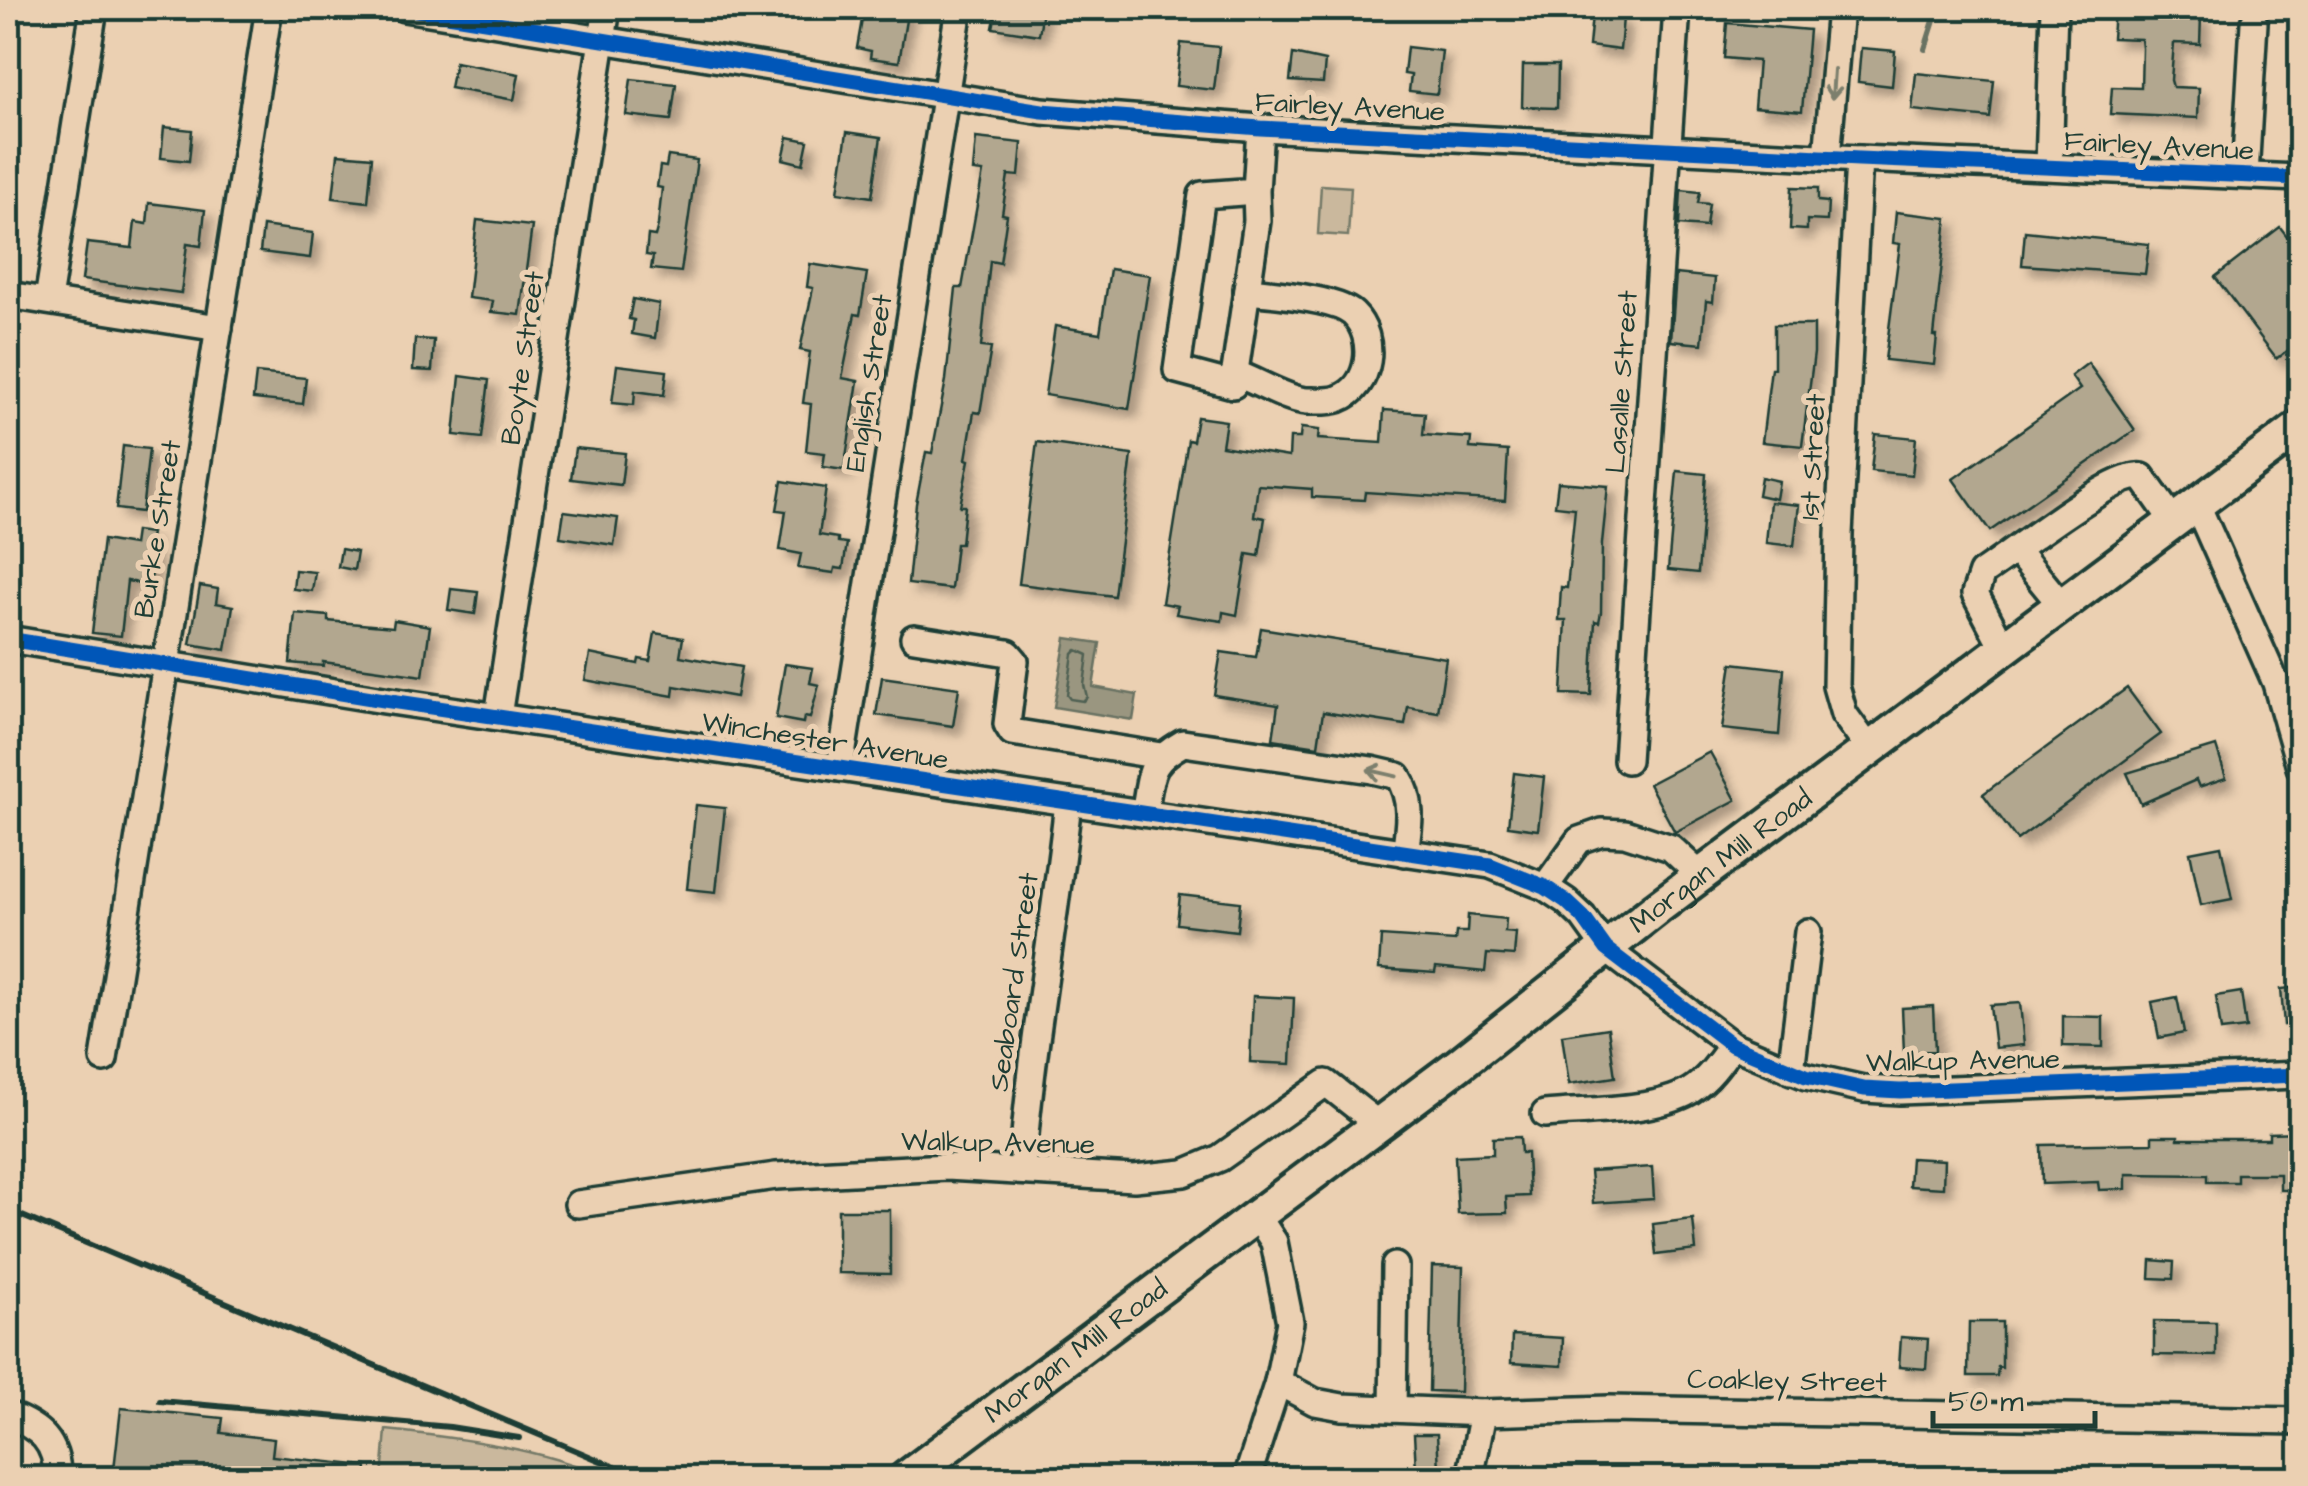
<svg xmlns="http://www.w3.org/2000/svg" width="2308" height="1486" font-family="'Architects Daughter',sans-serif">
<style>
.green{fill:#cab89d;stroke:#747a68;stroke-width:2.5}
.water{fill:#9a9680;stroke:#697262;stroke-width:2.5}
.lines{fill:none;stroke-linecap:round;stroke-linejoin:round}
.shore{stroke:#506152;stroke-width:2.5}
.stream{stroke:#697262;stroke-width:6}
.building{fill:#b2a78f;stroke:#1f3d34;stroke-width:2.5;filter:url(#shadow)}
.minor-casing{stroke:#1f3d34;stroke-width:32}
.major-casing{stroke:#1f3d34;stroke-width:40}
.minor{stroke:#ebd0b2;stroke-width:25}
.major{stroke:#ebd0b2;stroke-width:32}
.rail{stroke:#1f3d34;stroke-width:6}
.cycleway-casing{stroke:#ebd0b2;stroke-width:21}
.cycleway{stroke:#0057b8;stroke-width:15}
.oneway{stroke:#7b7f6d}
.labels{text-anchor:middle;dominant-baseline:central;stroke-width:10;stroke-linejoin:round;paint-order:stroke}
.street-label{font-size:28px;fill:#1f3d34;stroke:#ebd0b2}
</style>
<defs>
<filter id="shadow"><feDropShadow dx="8" dy="8" stdDeviation="5" flood-color="#0004"/></filter>
</defs>
<rect width="100%" height="100%" fill="#ebd0b2"/>
<filter id="ink" filterUnits="userSpaceOnUse"><feTurbulence type="fractalNoise" baseFrequency=".01" numOctaves="2"/><feDisplacementMap in="SourceGraphic" scale="20" xChannelSelector="R" yChannelSelector="G"/><feConvolveMatrix kernelMatrix="1 2 1 2 8 2 1 2 1" color-interpolation-filters="sRGB"/></filter>
<g filter="url(#ink)">
<!-- green -->
<g class="green">
<path d="M1321,185L1351,187L1348,236L1318,234Z"/>
<path d="M386,1430C462,1438 538,1448 609,1478H382Z"/>
</g>
<!-- water -->
<path class="water" d="M1066,638L1100,643L1093,687L1137,695L1133,720L1054,707Z"/>
<g class="lines">
<!-- shore -->
<path class="shore" d="M1077,650L1088,655L1084,685L1087,697L1083,701L1070,699L1067,695L1073,654Z"/>
<!-- stream -->
<path class="stream" d="M1925,49L1938,8"/>
</g>
<!-- building -->
<g class="building">
<path d="M869,8L889,11L890,8H908L899,62L870,58L871,51L857,48L863,14L868,15Z"/>
<path d="M997,8L1043,10L1039,35L993,28Z"/>
<path d="M2114,11L2201,15L2200,44L2174,43L2171,80L2173,87L2199,88L2198,118L2110,114L2112,87L2141,88L2142,48L2141,39L2112,38Z"/>
<path d="M1592,15L1623,18L1620,50L1589,46Z"/>
<path d="M1727,23L1809,30L1802,111L1754,107L1758,61L1724,58Z"/>
<path d="M1181,43L1219,47L1214,90L1176,86Z"/>
<path d="M1407,47L1442,51L1437,94L1409,91L1411,75L1404,74Z"/>
<path d="M1861,48L1895,51L1892,86L1858,82Z"/>
<path d="M1293,54L1325,61L1323,83L1290,81Z"/>
<path d="M455,62L519,74L514,100L450,88Z"/>
<path d="M1523,65H1558L1557,108L1522,107Z"/>
<path d="M1916,73L1994,81L1990,118L1912,110Z"/>
<path d="M631,79L676,84L671,120L626,115Z"/>
<path d="M164,127L192,130L189,161L161,158Z"/>
<path d="M847,132L881,137L872,197L838,192Z"/>
<path d="M788,137L808,141L803,164L783,159Z"/>
<path d="M976,138L1022,143L1019,176L1008,175L1002,214L1007,215L1000,263L990,261L981,347L991,348L980,413L974,412L966,459L969,460L960,506H965L961,544H956L951,589L908,584L916,504L926,452L932,453L946,380L956,288H962L983,172L973,171Z"/>
<path d="M338,154L372,157L368,202L333,198Z"/>
<path d="M668,156L697,160L681,272L651,269L653,256L646,255L648,235L655,236L658,225L662,188L657,187L660,166L666,167Z"/>
<path d="M1792,187L1818,188V201L1828,202L1827,221L1807,220V230L1790,229Z"/>
<path d="M1681,190L1700,192L1698,203L1709,204L1706,227L1679,225Z"/>
<path d="M149,203L205,210L201,246L187,244L181,293L82,280L87,243L132,248L135,222L147,224Z"/>
<path d="M1896,212L1947,218L1934,336H1937L1934,365L1885,360L1900,244L1893,243Z"/>
<path d="M477,220L532,226L520,315L491,312L493,301L468,298Z"/>
<path d="M263,226L313,233L310,258L260,252Z"/>
<path d="M2280,227L2300,253V341L2277,359L2215,277Z"/>
<path d="M2025,231L2149,244L2145,274L2022,265Z"/>
<path d="M810,264L867,273L860,315L855,314L842,378L858,381L844,470L823,467L825,453L806,451L811,404L803,403L810,352L800,350L813,288L807,287Z"/>
<path d="M1110,269L1150,275L1129,409L1045,395L1055,326L1100,333Z"/>
<path d="M1676,274L1715,278L1713,302L1706,301L1702,344L1671,341Z"/>
<path d="M633,299L659,304L655,338L632,334L634,320L629,319Z"/>
<path d="M1774,325H1814V353L1802,446L1762,442L1771,368H1774Z"/>
<path d="M415,339L434,340L432,371L413,370Z"/>
<path d="M2088,363L2135,430L1990,531L1953,479L2080,389L2071,376Z"/>
<path d="M617,365L667,371L664,395L635,391L634,405L612,403Z"/>
<path d="M256,373L306,378L303,404L253,399Z"/>
<path d="M460,376L489,380L482,438L454,435Z"/>
<path d="M1384,410L1425,413L1423,435L1471,438L1470,448L1508,451L1505,501L1365,492L1364,500L1312,497V489L1258,485L1254,516L1265,518L1259,556L1247,554L1237,615L1223,612L1222,621L1176,614L1178,606L1162,603L1188,440L1193,441L1197,417L1226,421L1222,446L1289,457L1290,438H1300L1301,428L1319,430L1318,439L1382,443Z"/>
<path d="M1875,434L1916,438L1912,475L1871,471Z"/>
<path d="M1037,442L1132,455L1114,596L1019,584Z"/>
<path d="M123,446L149,449L142,512L116,509Z"/>
<path d="M575,448L625,453L621,485L571,479Z"/>
<path d="M1677,471L1706,474L1698,573L1668,570Z"/>
<path d="M1761,477L1779,481L1776,499L1758,495Z"/>
<path d="M782,481L826,488L819,535L838,538V542L847,543L843,569L835,568L834,573L798,568L801,554L780,550L786,511L777,510Z"/>
<path d="M1558,482L1608,486L1602,543L1601,612L1599,622L1595,621L1591,695L1562,694L1566,620H1559L1561,587L1567,588L1575,508L1555,506Z"/>
<path d="M1770,502L1799,505L1794,546L1766,543Z"/>
<path d="M564,511L618,518L614,545L560,537Z"/>
<path d="M135,531L151,533L148,550L155,551L151,580L146,579L145,584L127,581L121,636L92,633L103,540L133,545Z"/>
<path d="M341,549L357,552L354,570L338,567Z"/>
<path d="M295,570L315,572L312,591L293,589Z"/>
<path d="M200,586L218,589L216,603L233,606L226,650L190,644Z"/>
<path d="M451,589L478,592L475,614L448,610Z"/>
<path d="M295,613L328,616V621L393,627L394,620L430,626L423,676L323,662V666L290,663Z"/>
<path d="M1261,628L1446,658L1438,712L1408,707L1405,725L1323,712L1318,746L1273,739L1278,705L1214,695L1221,652L1256,657Z"/>
<path d="M655,633L683,638L680,656L741,667L736,697L674,686L673,696L585,680L590,654L638,664L639,659L650,661Z"/>
<path d="M1732,663L1784,669L1779,735L1722,729Z"/>
<path d="M785,664L813,668L810,683L819,685L810,718L804,717L803,723L776,718Z"/>
<path d="M882,677L959,688L953,726L876,715Z"/>
<path d="M2127,688L2161,734L2017,840L1983,794Z"/>
<path d="M2216,746L2226,778L2199,787L2196,780L2141,804L2127,773Z"/>
<path d="M1710,752L1736,800L1675,832L1649,784Z"/>
<path d="M1514,773L1544,777L1538,830L1508,826Z"/>
<path d="M696,805L725,808L716,892L687,889Z"/>
<path d="M2221,846L2232,899L2201,905L2190,852Z"/>
<path d="M1180,895L1240,902L1237,931L1177,924Z"/>
<path d="M1468,915L1506,919L1505,932L1516,933L1514,956L1487,954L1485,972L1436,967L1435,973L1379,969L1381,936L1455,941L1456,932H1467Z"/>
<path d="M2300,987V1023L2284,1025L2281,989Z"/>
<path d="M2241,992L2246,1028L2221,1031L2216,996Z"/>
<path d="M1253,996L1294,998L1291,1064L1250,1062Z"/>
<path d="M2177,997L2184,1033L2159,1038L2152,1002Z"/>
<path d="M2020,1003L2024,1045L1995,1048L1990,1005Z"/>
<path d="M1933,1006L1935,1051L1904,1052L1902,1008Z"/>
<path d="M2063,1016L2103,1017V1047L2063,1046Z"/>
<path d="M1608,1028L1615,1077L1569,1084L1562,1035Z"/>
<path d="M2300,1132V1190H2280V1174H2237V1182H2207V1175L2126,1174V1189L2099,1190L2098,1182L2042,1184L2041,1145L2152,1143V1136H2178V1139H2269V1133Z"/>
<path d="M1520,1137L1521,1153H1527L1529,1196L1506,1197L1507,1213L1458,1214L1455,1156L1493,1154V1138Z"/>
<path d="M1911,1158L1944,1160L1943,1188L1909,1186Z"/>
<path d="M1652,1167L1654,1199L1593,1203L1590,1171Z"/>
<path d="M838,1210H890V1274L838,1273Z"/>
<path d="M1693,1219L1696,1250L1656,1255L1653,1224Z"/>
<path d="M2151,1260L2174,1262L2173,1279L2150,1278Z"/>
<path d="M1432,1266L1463,1267L1460,1392L1429,1391Z"/>
<path d="M2154,1321L2216,1322V1356L2154,1355Z"/>
<path d="M1969,1322H2002V1368L1998,1367L1997,1376H1968Z"/>
<path d="M1512,1335L1563,1338L1562,1366L1511,1363Z"/>
<path d="M1901,1337L1928,1339L1926,1369L1899,1367Z"/>
<path d="M121,1408L223,1418L221,1433L274,1439L272,1456L367,1466L366,1478H113Z"/>
<path d="M1414,1434H1437L1439,1468L1416,1469Z"/>
</g>
<g class="lines">
<!-- minor casing -->
<g class="minor-casing">
<g id="minor">
<path d="M404,8L1042,111L1260,128L1859,159L2300,178"/>
<path d="M1827,157L1840,8"/>
<path d="M1859,159L1839,534L1836,686L1844,714L1870,750"/>
<path d="M2049,166L2054,8"/>
<path d="M2245,175L2254,23"/>
<path d="M1256,191L1202,195L1177,370L1233,385L1257,221L1256,191L1260,128"/>
<path d="M8,295L219,328"/>
<path d="M48,300L94,8"/>
<path d="M1234,373C1255,380 1287,400 1307,401C1316,401 1330,402 1338,399C1372,387 1377,337 1353,314C1337,299 1270,293 1247,291"/>
<path d="M2197,505L2276,683L2300,767"/>
<path d="M2017,551L2062,606"/>
<path d="M914,638L1008,653L1015,661L1007,724L1012,732L1161,756"/>
<path d="M8,639L384,700L1490,865L1545,887L1566,901L1583,917L1606,949L1732,1045L1806,1076L1864,1089L1900,1091L2300,1075"/>
<path d="M2004,649L1975,594L1982,573C2011,555 2114,471 2142,477L2174,522"/>
<path d="M498,716L607,8"/>
<path d="M1627,760L1677,8"/>
<path d="M840,768L959,8"/>
<path d="M1144,813C1152,774 1146,764 1183,743L1372,770L1398,776C1414,801 1409,826 1405,853"/>
<path d="M1545,887L1579,840L1602,832L1625,833L1671,848L1700,875"/>
<path d="M104,1059L269,8"/>
<path d="M1791,1071L1808,932"/>
<path d="M1545,1114C1587,1110 1654,1112 1690,1091C1708,1080 1721,1061 1732,1045"/>
<path d="M1022,1170C1031,1046 1055,925 1068,802"/>
<path d="M578,1204L776,1176L947,1167L1134,1178L1184,1173L1220,1158L1326,1083L1378,1124"/>
<path d="M1278,1382L1315,1402L1342,1407L1483,1413L1609,1409L2300,1421"/>
<path d="M1393,1409L1395,1266"/>
<path d="M8,1415C39,1427 58,1442 57,1478"/>
<path d="M1247,1478L1278,1382L1290,1322L1274,1242L1256,1214"/>
<path d="M1470,1478L1483,1413"/>
</g>
</g>
<!-- major casing -->
<g class="major-casing">
<g id="major">
<path id="s1" d="M906,1478L1457,1066L1657,908L2300,427"/>
</g>
</g>
<!-- minor -->
<use href="#minor" class="minor"/>
<!-- major -->
<use href="#major" class="major"/>
<!-- rail -->
<g class="rail">
<path d="M8,1210L641,1478"/>
<path d="M160,1401L450,1427L519,1438"/>
</g>
<!-- cycleway casing -->
<g class="cycleway-casing">
<g id="cycleway">
<path d="M404,8L1042,111L1260,128L1859,159L2300,178"/>
<path d="M8,639L384,700L1490,865L1545,887L1566,901L1583,917L1606,949L1732,1045L1806,1076L1864,1089L1900,1091L2300,1075"/>
</g>
</g>
<!-- cycleway -->
<use href="#cycleway" class="cycleway"/>
</g>
<!-- one-way arrows -->
<defs><path id="oneway-shaft" d="M-6 0H5M1.5-3L5.5 0L1.5 3" fill="none" stroke-width="1.6" stroke-linecap="round" stroke-linejoin="round" transform="scale(2.5)"/></defs>
<g class="oneway">
<use href="#oneway-shaft" transform="translate(1833 84) rotate(94)"/>
<use href="#oneway-shaft" transform="translate(1382 773) rotate(-167)"/>
</g>
</g>
<g class="labels">
<!-- street labels -->
<g class="street-label">
<text transform="translate(1350 107) rotate(3)">Fairley Avenue</text>
<text transform="translate(2159 146) rotate(3)">Fairley Avenue</text>
<text transform="translate(523 358) rotate(-82)">Boyte Street</text>
<text transform="translate(1622 382) rotate(-86)">Lasalle Street</text>
<text transform="translate(869 383) rotate(-81)">English Street</text>
<text transform="translate(1813 457) rotate(-87)">1st Street</text>
<text transform="translate(158 529) rotate(-81)">Burke Street</text>
<text transform="translate(825 741) rotate(9)">Winchester Avenue</text>
<text stroke="none"><textPath href="#s1" startOffset="1022">Morgan Mill Road</textPath></text>
<text transform="translate(1014 982) rotate(-82)">Seaboard Street</text>
<text transform="translate(1963 1061) rotate(-1)">Walkup Avenue</text>
<text transform="translate(998 1143) rotate(1)">Walkup Avenue</text>
<text stroke="none"><textPath href="#s1" startOffset="212">Morgan Mill Road</textPath></text>
<text transform="translate(1787 1381) rotate(1)">Coakley Street</text>
</g>
</g>
<!-- margin -->
<rect width="2308" height="1486" fill="none" stroke="#ebd0b2" stroke-width="40"/>
<rect x="20" y="20" width="2268" height="1446" fill="none" stroke="#1f3d34" stroke-width="4" filter="url(#ink)"/>
<!-- scale -->
<path d="M1933 1411v15h162v-15" fill="none" stroke="#1f3d34" stroke-width="5"/>
<text x="1948" y="1411" font-size="30" fill="#1f3d34" stroke="#ebd0b2" stroke-width="8" paint-order="stroke">50 m</text>
</svg>
